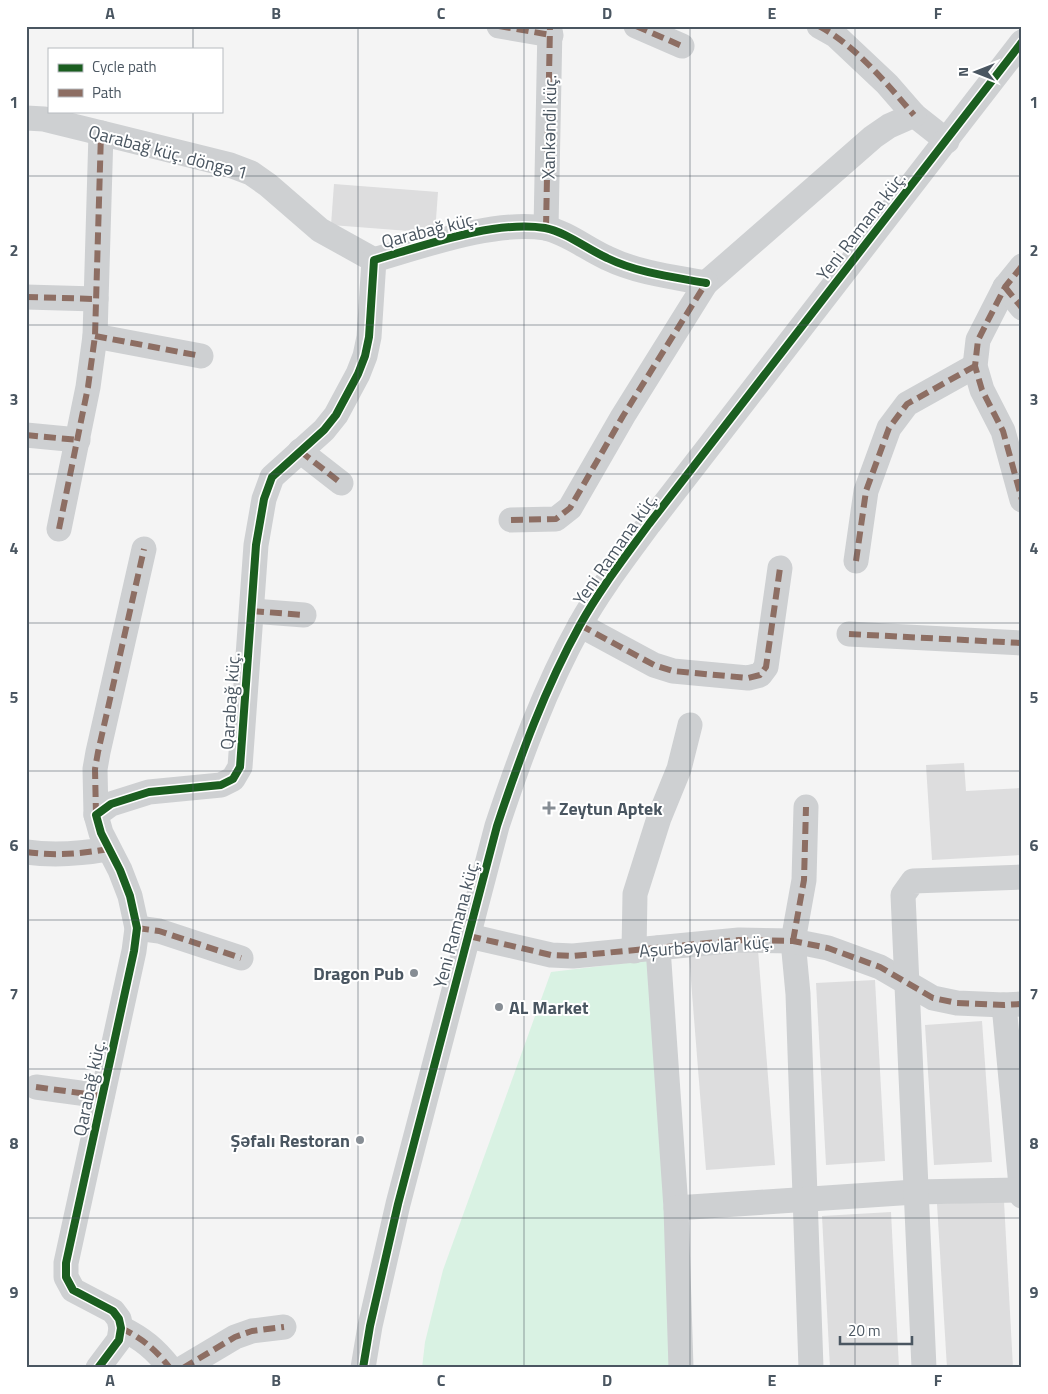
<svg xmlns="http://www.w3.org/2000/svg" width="1048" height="1394" font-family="'Titillium Web',sans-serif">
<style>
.green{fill:#d9f2e3}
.building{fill:#ddddde}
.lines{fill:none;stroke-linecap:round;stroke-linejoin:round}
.minor{stroke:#ced0d2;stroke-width:25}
.quiet{stroke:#8d6e63;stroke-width:6;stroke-dasharray:12 6;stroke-linecap:butt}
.cycleway-casing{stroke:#fff;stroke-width:11}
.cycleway{stroke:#1b5e20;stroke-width:8}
.grid{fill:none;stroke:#4a5661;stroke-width:1;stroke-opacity:0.55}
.poi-dot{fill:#868d94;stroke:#fff;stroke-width:2}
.labels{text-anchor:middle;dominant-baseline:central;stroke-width:4;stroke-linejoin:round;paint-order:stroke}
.street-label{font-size:18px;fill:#4a5661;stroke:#fff}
.poi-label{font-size:18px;font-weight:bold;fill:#4a5661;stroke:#fff;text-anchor:start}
.neatline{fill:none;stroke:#4a5661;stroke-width:2}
.grid-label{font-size:16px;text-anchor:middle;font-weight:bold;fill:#4a5661}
</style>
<rect width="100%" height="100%" fill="#f4f4f4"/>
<!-- green -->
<path class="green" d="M651,960L672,1368H422L425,1342L443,1270L551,972Z"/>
<!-- building -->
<g class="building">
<path d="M334,184L438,192L435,233L331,225Z"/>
<path d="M964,763L966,791L1022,788V855L932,860L926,765Z"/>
<path d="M758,950L775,1165L706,1170L689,955Z"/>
<path d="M875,980L885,1161L826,1165L816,983Z"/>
<path d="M982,1021L992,1162L934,1165L925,1025Z"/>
<path d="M1004,1201L1013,1368H947L937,1204Z"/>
<path d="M891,1212L899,1368H830L822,1216Z"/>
</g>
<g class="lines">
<!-- minor -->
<g class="minor">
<path d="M499,26L551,35"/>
<path d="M636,26L682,46"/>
<path d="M819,26L835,35L887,84L914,115L947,141"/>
<path d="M26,118L44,119L101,133L230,165L251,173L268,185L320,230L374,260"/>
<path d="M546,228L550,26"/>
<path d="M1022,266L1005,287L978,340L975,366L982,390L1003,431L1022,500"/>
<path d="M1005,287L1022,308"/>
<path d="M26,297L96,299"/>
<path d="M95,336L201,356"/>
<path d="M26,435L78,440"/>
<path d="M300,451L341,483"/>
<path d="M511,520L556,519L570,508L623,416L706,283L873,137L889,126L914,115"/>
<path d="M59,529L88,387L95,336L101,133"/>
<path d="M856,561L866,491L889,428L907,404L975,366"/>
<path d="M252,611L304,615"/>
<path d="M580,625L654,665L673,671L748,678L760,675L766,667L780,568"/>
<path d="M849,634L1022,643"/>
<path d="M806,807L804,880L793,941L798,994L811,1368"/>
<path d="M96,815L95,769L98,752L144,549"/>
<path d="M26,852C55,856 80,854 108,849"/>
<path d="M137,928L159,931L241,958"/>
<path d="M469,936L551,955L573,956L739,940L793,941L828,948L880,967L933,998L957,1003L1004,1005L1022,1004"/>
<path d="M658,948L676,1208L681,1368"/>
<path d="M634,951L635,894L659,818L679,769L690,725"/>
<path d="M1004,1005L1022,1196"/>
<path d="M36,1087L102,1096"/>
<path d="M676,1208L915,1192L1022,1190"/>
<path d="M121,1328C143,1339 155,1349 170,1368"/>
<path d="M98,1368L119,1340L121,1328L119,1319L113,1311L73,1290L66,1277V1263L134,951L137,928L130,896L120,870L101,833L96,815L111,804L149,792L221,785L233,779L240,767L256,545L264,499L272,477L324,430L336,415L358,374L365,356L369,337L374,260C423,246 494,220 545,228C566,232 587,249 607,258C638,273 673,277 706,283"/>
<path d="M183,1368L235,1337L252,1331L284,1327"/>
<path d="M363,1368L370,1326L398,1204L497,826C520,757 545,688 580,625C600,589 625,557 649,524L1022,42"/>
<path d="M924,1368L903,895L913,881L1022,877"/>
</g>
<!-- quiet -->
<g class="quiet">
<path d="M499,26L551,35"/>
<path d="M636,26L682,46"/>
<path d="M819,26C856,46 887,84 914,115"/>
<path d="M546,228L550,26"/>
<path d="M1022,266L1005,287L978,340L975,366L982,390L1003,431L1022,500"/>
<path d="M1005,287L1022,308"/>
<path d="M26,297L96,299"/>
<path d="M95,336L201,356"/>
<path d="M26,435L78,440"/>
<path d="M300,451L341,483"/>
<path d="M511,520L556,519L570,508L623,416L706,283"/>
<path d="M59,529L88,387L95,336L101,133"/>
<path d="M856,561L866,491L889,428L907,404L975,366"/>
<path d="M252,611L304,615"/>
<path d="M580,625L654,665L673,671L748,678L760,675L766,667L780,568"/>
<path d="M849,634L1022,643"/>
<path d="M96,815L95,769L98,752L144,549"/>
<path d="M26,852C55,856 80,854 108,849"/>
<path d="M137,928L159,931L241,958"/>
<path d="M469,936L551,955L573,956L739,940L793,941L828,948L880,967L933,998L957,1003L1004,1005L1022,1004"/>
<path d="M793,941L804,880L806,807"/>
<path d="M36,1087L102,1096"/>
<path d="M121,1328C143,1339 155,1349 170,1368"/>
<path d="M183,1368L235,1337L252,1331L284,1327"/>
</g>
<!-- cycleway casing -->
<g class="cycleway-casing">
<g id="cycleway">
<path d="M98,1368L119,1340L121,1328L119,1319L113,1311L73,1290L66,1277V1263L134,951L137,928L130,896L120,870L101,833L96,815L111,804L149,792L221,785L233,779L240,767L256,545L264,499L272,477L324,430L336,415L358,374L365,356L369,337L374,260C423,246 494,220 545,228C566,232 587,249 607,258C638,273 673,277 706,283"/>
<path d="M363,1368L370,1326L398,1204L497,826C520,757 545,688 580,625C600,589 625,557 649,524L1022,42"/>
</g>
</g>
<!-- cycleway -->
<use href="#cycleway" class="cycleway"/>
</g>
<!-- grid -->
<path class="grid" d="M193,26V49M358,26V1368M524,26V1368M690,26V1368M855,26V1368M193,111V1368M26,176H1022M26,325H1022M26,474H1022M26,623H1022M26,771H1022M26,920H1022M26,1069H1022M26,1218H1022"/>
<!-- markers -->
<g class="poi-dot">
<path d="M546.5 800.5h5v5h5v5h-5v5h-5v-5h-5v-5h5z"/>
<circle cx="414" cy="973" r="5"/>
<circle cx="499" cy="1007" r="5"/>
<circle cx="360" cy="1140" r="5"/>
</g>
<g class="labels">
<!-- street labels -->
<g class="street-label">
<text transform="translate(549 127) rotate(-89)">Xankəndi küç.</text>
<text transform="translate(168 152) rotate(15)">Qarabağ küç. döngə 1</text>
<text transform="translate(861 226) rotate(-52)">Yeni Ramana küç.</text>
<text transform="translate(429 230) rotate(-14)">Qarabağ küç.</text>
<text transform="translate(615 549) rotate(-55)">Yeni Ramana küç.</text>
<text transform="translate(230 701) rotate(-86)">Qarabağ küç.</text>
<text transform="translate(456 924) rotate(-75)">Yeni Ramana küç.</text>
<text transform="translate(706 946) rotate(-4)">Aşurbəyovlar küç.</text>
<text transform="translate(89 1088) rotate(-78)">Qarabağ küç.</text>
</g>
<!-- poi labels -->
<g class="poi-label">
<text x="559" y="808">Zeytun Aptek</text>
<text x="404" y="973" text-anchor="end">Dragon Pub</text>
<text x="509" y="1007">AL Market</text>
<text x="350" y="1140" text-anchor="end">Şəfalı Restoran</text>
</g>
</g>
<!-- border -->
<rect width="1048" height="1394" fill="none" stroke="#ffffff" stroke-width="55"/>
<!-- legend -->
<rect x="48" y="48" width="175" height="65" fill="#ffffff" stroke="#b7bbc0"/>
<rect x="58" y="64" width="25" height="8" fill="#1b5e20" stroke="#b7bbc0"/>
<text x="92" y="72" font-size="15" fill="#4a5661">Cycle path</text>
<rect x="58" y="89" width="25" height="8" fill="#8d6e63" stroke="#b7bbc0"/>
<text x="92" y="98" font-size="15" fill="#4a5661">Path</text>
<!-- north arrow -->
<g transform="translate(976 72) rotate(270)" stroke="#ffffff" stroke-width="4" paint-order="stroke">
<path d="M0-4L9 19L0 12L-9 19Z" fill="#4a5661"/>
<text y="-8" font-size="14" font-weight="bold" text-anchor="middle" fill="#4a5661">N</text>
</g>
<!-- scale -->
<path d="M840 1336v8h72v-8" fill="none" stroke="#4a5661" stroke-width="2.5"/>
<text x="848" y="1336" font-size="15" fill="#4a5661" stroke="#ffffff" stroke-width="4" paint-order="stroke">20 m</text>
<rect x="28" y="28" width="992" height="1338" class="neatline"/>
<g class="grid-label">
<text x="110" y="19">A</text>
<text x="276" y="19">B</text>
<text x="441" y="19">C</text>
<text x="607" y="19">D</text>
<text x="772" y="19">E</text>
<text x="938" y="19">F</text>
<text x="14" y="108">1</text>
<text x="1034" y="108">1</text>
<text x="14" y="256">2</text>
<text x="1034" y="256">2</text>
<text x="14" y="405">3</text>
<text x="1034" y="405">3</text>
<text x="14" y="554">4</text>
<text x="1034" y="554">4</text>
<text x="14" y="703">5</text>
<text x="1034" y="703">5</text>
<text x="14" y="851">6</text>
<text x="1034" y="851">6</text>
<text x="14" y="1000">7</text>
<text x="1034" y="1000">7</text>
<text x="14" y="1149">8</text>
<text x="1034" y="1149">8</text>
<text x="14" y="1298">9</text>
<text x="1034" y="1298">9</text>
<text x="110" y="1386">A</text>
<text x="276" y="1386">B</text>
<text x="441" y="1386">C</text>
<text x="607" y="1386">D</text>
<text x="772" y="1386">E</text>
<text x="938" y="1386">F</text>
</g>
</svg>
